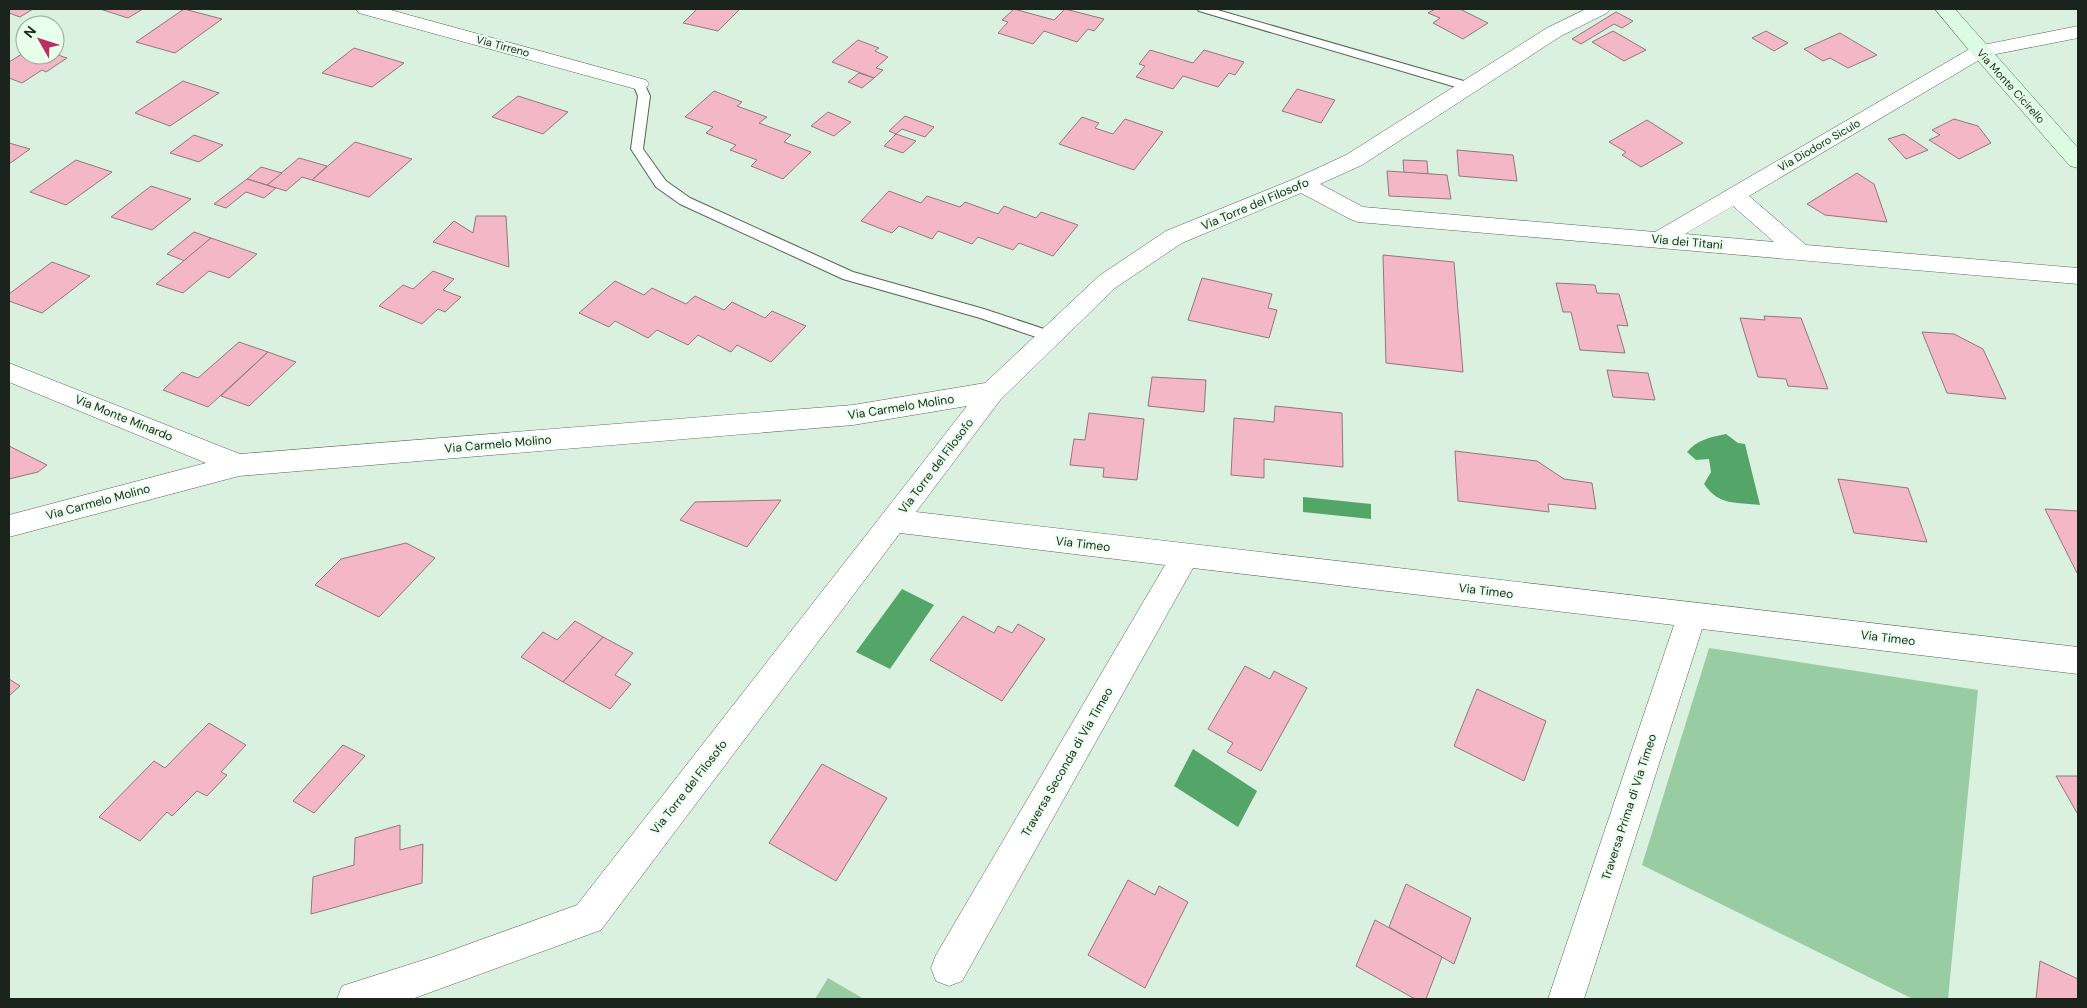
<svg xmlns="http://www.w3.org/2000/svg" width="2087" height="1008" font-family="'DM Sans',sans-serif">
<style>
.green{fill:#99cca3}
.water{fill:#53a568}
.building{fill:#f4b7c6;stroke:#92777d}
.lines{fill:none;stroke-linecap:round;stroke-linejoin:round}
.lane-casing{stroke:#526656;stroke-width:2}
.street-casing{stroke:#526656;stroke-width:1}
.secondary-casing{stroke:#526656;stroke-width:1}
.lane{fill:#fff;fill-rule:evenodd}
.street{fill:#fff;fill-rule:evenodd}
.secondary{fill:#dcfbe3;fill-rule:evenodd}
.labels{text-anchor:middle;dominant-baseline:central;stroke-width:4;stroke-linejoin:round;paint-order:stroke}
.far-street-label{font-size:11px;fill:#1b231d;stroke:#e8ffec}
.street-label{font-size:12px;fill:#1b231d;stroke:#e8ffec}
</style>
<rect width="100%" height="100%" fill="#dbf1df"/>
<!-- green -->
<g class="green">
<path d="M1709,648L1978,690L1948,999H1913L1642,865Z"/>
<path d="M828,978L864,999H815Z"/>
</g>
<!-- water -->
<g class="water">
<path d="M1726,434L1738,443L1745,444L1760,505C1736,502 1719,506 1704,484L1711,472L1709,459L1696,460L1687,452C1697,440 1710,437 1726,434Z"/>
<path d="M1303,497L1371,504V519L1303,512Z"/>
<path d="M902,589L934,605L890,669L856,652Z"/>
<path d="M1193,749L1257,791L1238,827L1174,786Z"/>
</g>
<!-- building -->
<g class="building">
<path d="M9,9H33L20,17L9,13Z"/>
<path d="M100,9H143L128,18Z"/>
<path d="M184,9L222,19L175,53L136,42Z"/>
<path d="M697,9H740L718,31L683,23Z"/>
<path d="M1014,9L1054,20L1065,9L1104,19L1094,31L1088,29L1077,42L1044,31L1033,44L998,33L1008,22L1002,20Z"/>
<path d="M1435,9H1460L1488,23L1463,39L1433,23L1440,18L1428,13Z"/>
<path d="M1616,12L1633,21L1622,28L1614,24L1581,44L1572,39Z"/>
<path d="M1613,31L1646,50L1624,61L1592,42Z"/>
<path d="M1766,31L1788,43L1774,51L1752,38Z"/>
<path d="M1840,33L1877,55L1848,68L1830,58L1823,61L1804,49Z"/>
<path d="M858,40L879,48L875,51L888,57L876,68L883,70L874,78L832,62Z"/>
<path d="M354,48L404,63L372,87L322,73Z"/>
<path d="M1150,50L1193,63L1204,50L1244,62L1235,75L1229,73L1218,87L1183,76L1173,89L1136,77L1145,66L1139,64Z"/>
<path d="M25,52V55L55,54L67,58L46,72L42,70L22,83L9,78V62Z"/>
<path d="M859,73L874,78L862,88L848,82Z"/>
<path d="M183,81L219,93L170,126L135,113Z"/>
<path d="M1297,89L1335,100L1321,123L1282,111Z"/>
<path d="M714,91L742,102L737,106L767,117L759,123L791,135L784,142L811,152L783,179L751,166L757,160L730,150L736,145L706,133L713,127L685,117Z"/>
<path d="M518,96L568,112L543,134L492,117Z"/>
<path d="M828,112L851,122L834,136L811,126Z"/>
<path d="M905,116L934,127L925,137L902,129L896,134L889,131Z"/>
<path d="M1082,117L1099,123L1095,128L1113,134L1125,119L1163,132L1134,170L1059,144Z"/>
<path d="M1954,119L1978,126L1991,143L1959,159L1929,140L1940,135L1932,130Z"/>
<path d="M1647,120L1683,143L1641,167L1622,155L1626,152L1609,142Z"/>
<path d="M896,134L916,141L903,153L884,146Z"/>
<path d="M1904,134L1928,150L1906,159L1888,139Z"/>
<path d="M194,135L223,145L199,162L170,153Z"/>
<path d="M355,142L412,159L369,197L312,180Z"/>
<path d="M9,143L30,149L9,164Z"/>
<path d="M1457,150L1513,155L1517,181L1459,176Z"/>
<path d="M299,158L327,166L312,180L302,177L286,191L267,185Z"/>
<path d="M76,160L112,172L66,205L30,192Z"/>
<path d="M1403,160L1427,161L1428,174L1404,173Z"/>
<path d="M261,167L282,173L267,185L247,179Z"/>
<path d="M1387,171L1447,175L1451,199L1389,196Z"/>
<path d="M1857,173L1874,184L1887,222L1825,215L1807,204Z"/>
<path d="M247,179L276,188L264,198L246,192L226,208L214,204Z"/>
<path d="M151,186L191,199L152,230L111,217Z"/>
<path d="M889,191L921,203L927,196L960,207L965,202L998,214L1004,206L1036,218L1041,212L1078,225L1053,256L1019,243L1013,250L978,237L972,244L938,231L932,239L899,226L892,233L861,221Z"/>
<path d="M476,216H506L509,267L433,242L454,221L473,233Z"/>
<path d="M194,232L211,238L185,261L167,254Z"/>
<path d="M211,238L257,254L229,278L209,271L183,293L156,284Z"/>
<path d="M1383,255L1454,262L1463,372L1386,363Z"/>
<path d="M52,262L90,276L42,313L9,301V294Z"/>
<path d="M433,271L454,279L443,290L461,297L445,312L438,309L422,324L379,306L403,285L413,289Z"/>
<path d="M1202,278L1272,294L1268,308L1277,310L1269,338L1188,320Z"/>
<path d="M615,281L644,295L652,288L686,304L695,296L724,310L732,302L765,318L772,311L806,326L771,362L737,345L731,352L698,335L688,345L657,330L648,338L615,321L609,327L579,313Z"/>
<path d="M1556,283L1595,285L1597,293L1619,294L1628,326L1617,325L1625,353L1580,350L1571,312H1563Z"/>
<path d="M1764,316L1801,318L1828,389L1788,386L1786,379L1758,377L1740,318L1765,320Z"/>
<path d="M1922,332L1954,334L1983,349L2006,399L1947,393Z"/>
<path d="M239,342L268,352L208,407L163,390L182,372L198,378Z"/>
<path d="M268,352L296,362L249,406L221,396Z"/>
<path d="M1607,370L1648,373L1655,400L1613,397Z"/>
<path d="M1152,377L1206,380L1204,412L1148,406Z"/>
<path d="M1275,406L1342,413L1343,467L1264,459V478L1231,475L1234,418L1274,422Z"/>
<path d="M1089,413L1144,419L1137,480L1103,477L1104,468L1070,465L1074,439L1085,440Z"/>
<path d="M9,446L47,465L38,472L9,479Z"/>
<path d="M1455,451L1537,461L1564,479L1592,483L1596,509L1548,504L1549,512L1458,501Z"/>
<path d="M1838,479L1908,488L1927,542L1854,533Z"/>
<path d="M781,500L747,547L680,520L695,502Z"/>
<path d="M2045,509L2078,511V573H2077Z"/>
<path d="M406,543L435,558L379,617L315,585L341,559Z"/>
<path d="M963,616L994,633L998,626L1012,633L1018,624L1045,639L1002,701L930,660Z"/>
<path d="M575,621L603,637L563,682L521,657L543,632L557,640Z"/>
<path d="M603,637L633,653L615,675L631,684L610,709L563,682Z"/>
<path d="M1245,666L1270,679L1274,671L1307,688L1261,771L1227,752L1233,743L1208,729Z"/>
<path d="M9,679L20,686L9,696Z"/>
<path d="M1477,689L1546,721L1524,781L1454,746Z"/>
<path d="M209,723L246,745L221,772L227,775L207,796L197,791L172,816L167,812L140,841L99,817L154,761L165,768Z"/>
<path d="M343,745L365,756L314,813L293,801Z"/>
<path d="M822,764L887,798L836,881L769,843Z"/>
<path d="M2056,776H2078V813H2077Z"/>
<path d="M400,825V850L423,844L422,883L311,914L313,877L354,865L355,838Z"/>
<path d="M1128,880L1155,895L1159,886L1188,902L1145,988L1088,955Z"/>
<path d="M1406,884L1471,918L1454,964L1389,927Z"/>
<path d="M1375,920L1442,957L1426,999H1415L1356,966Z"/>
<path d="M2040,961L2078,979V999H2036Z"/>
</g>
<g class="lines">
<!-- lane casing -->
<g class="lane-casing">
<g id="lane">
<path d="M1197,9H1214L1474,84L1476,87L1474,90H1466L1199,11Z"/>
<path d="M639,80L643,81L650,96L643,149L666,181L690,198L853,272L984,309L1056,333L1058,337L1056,341L1051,342L980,318L843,279L680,204L656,187L631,149L638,96L633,84Z"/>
</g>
</g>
<!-- street casing -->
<g class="street-casing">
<g id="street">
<path d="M356,9H387L646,80L649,84L646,88L639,90L632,88L359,13Z"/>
<path d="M1586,9H1610L1607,13L1561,36L1362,165L1320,184L1363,207L1655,232L1973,47L2078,26V38L1986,56L1749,196L1806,245L2078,268V284L1358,222L1350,219L1301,193L1182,243L1115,288L1001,399L916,512L2078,647V674L1702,629L1584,999H1548L1674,625L1193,568L962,981L949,986L936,981L931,968L936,955L1165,565L900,533L601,930L412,999H337L342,986L433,957L577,905L967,406L853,425L239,476L9,537V515L206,463L9,382V363L240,454L853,405L985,383L1099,276L1166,231L1294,179L1346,155L1547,28ZM1733,206L1774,242L1685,234Z"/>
</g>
</g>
<!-- secondary casing -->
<g class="secondary-casing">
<path id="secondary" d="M1935,9H1955L2078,148V168L2070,166L1973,55Z"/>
</g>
<!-- lane -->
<use href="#lane" class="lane"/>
<!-- street -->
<use href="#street" class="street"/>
<!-- secondary -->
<use href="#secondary" class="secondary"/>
</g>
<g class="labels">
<!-- far-street labels -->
<g class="far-street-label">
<text transform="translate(503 46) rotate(15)">Via Tirreno</text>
<text transform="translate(2011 86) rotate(48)">Via Monte Cicirello</text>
<text transform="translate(1819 145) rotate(-30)">Via Diodoro Siculo</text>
</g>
<!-- street labels -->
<g class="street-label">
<text transform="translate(1255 204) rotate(-23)">Via Torre del Filosofo</text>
<text transform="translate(1687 242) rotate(5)">Via dei Titani</text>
<text transform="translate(901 407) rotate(-9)">Via Carmelo Molino</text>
<text transform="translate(124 418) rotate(22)">Via Monte Minardo</text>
<text transform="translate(498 444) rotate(-5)">Via Carmelo Molino</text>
<text transform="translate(936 466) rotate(-53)">Via Torre del Filosofo</text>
<text transform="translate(98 502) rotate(-15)">Via Carmelo Molino</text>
<text transform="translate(1083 544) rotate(7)">Via Timeo</text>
<text transform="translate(1486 591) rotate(7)">Via Timeo</text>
<text transform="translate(1888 638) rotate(7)">Via Timeo</text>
<text transform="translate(1067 762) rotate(-60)">Traversa Seconda di Via Timeo</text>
<text transform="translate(689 787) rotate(-52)">Via Torre del Filosofo</text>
<text transform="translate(1629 807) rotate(-72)">Traversa Prima di Via Timeo</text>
</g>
</g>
<!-- border -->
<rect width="2087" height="1008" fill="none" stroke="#1b231d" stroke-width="20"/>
<!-- north arrow -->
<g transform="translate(40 40) rotate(309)"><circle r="24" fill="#e8ffec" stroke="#96a799"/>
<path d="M0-4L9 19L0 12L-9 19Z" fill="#ba2e62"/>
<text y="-8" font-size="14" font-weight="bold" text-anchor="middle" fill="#1b231d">N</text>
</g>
</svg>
